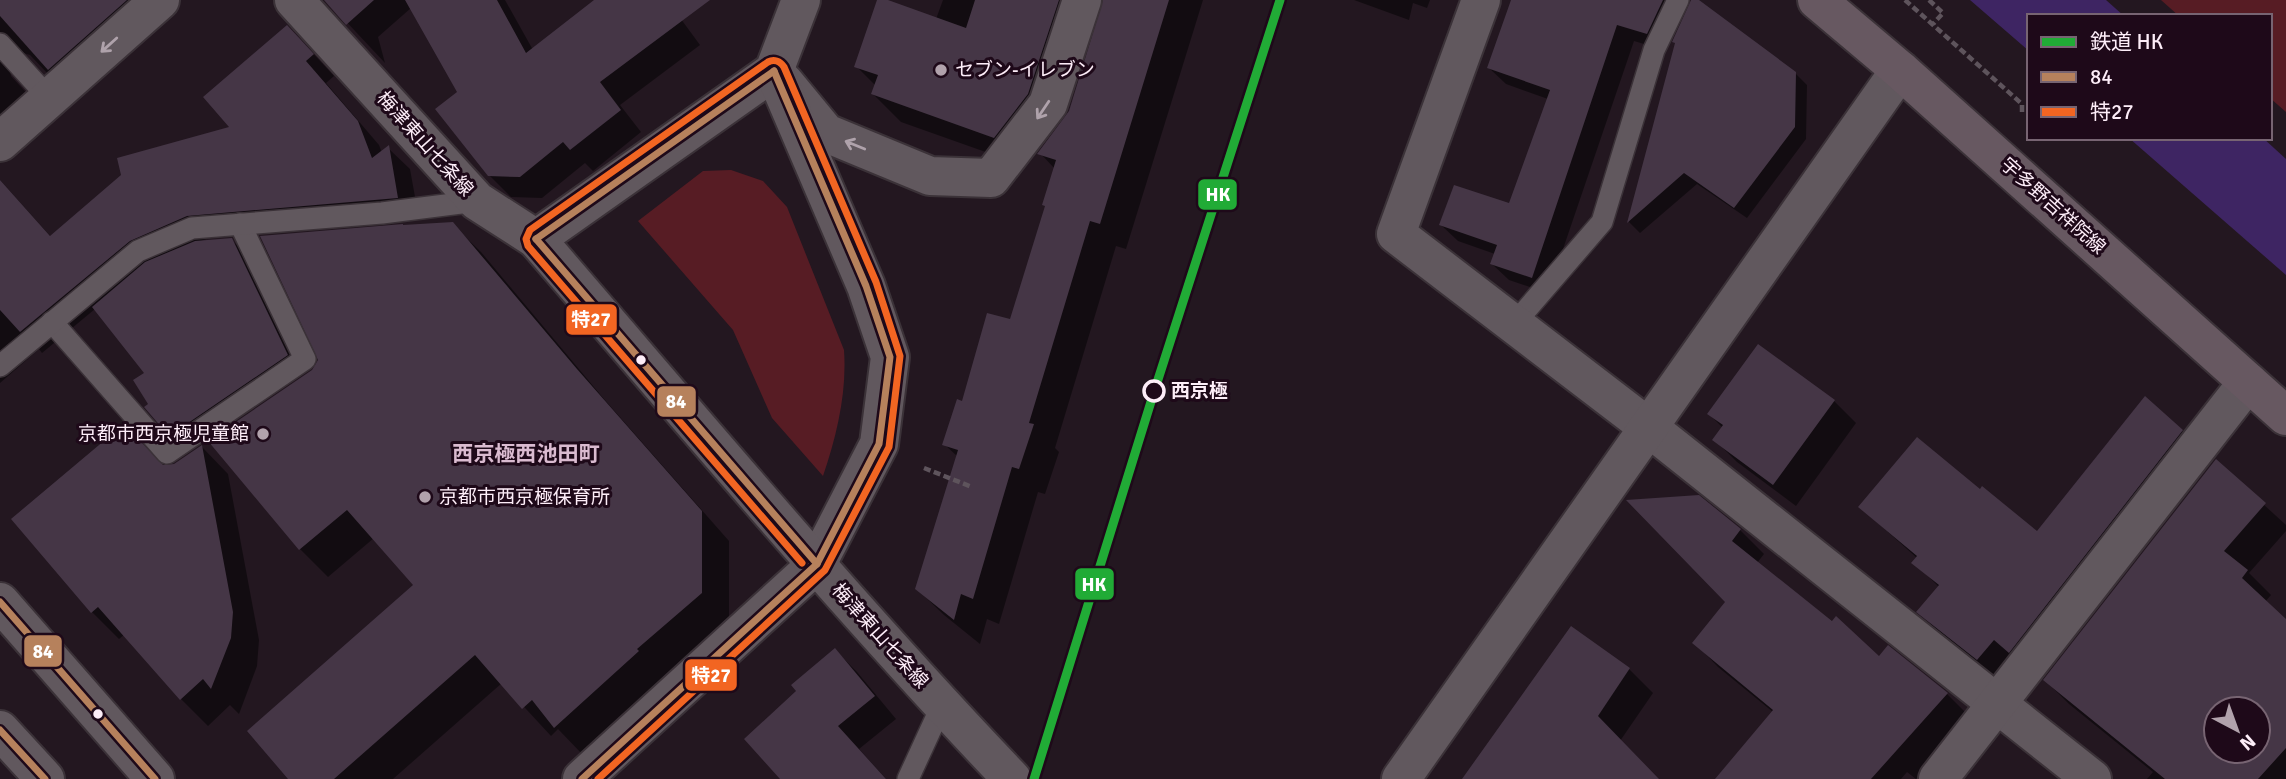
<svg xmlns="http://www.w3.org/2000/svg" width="2286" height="779" font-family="Signika,'Noto Sans JP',sans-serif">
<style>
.green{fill:#571c24}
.water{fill:#3e2563}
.shadow{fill:#0007;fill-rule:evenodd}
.building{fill:#453646;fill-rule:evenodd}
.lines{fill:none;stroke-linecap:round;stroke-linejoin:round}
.service-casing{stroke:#3b3238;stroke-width:24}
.minor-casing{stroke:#3b3238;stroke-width:42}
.tertiary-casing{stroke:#3b3238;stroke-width:42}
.secondary-casing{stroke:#3b3238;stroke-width:42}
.primary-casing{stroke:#3b3238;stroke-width:42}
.path{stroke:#5e545c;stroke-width:4.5;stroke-dasharray:7 3.5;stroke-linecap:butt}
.service{stroke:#61585e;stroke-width:21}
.minor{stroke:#61585e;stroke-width:38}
.tertiary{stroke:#61585e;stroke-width:38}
.secondary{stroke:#61585e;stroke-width:38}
.primary{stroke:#675861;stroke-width:38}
.bus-1-casing{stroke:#1e0919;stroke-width:12}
.bus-2-casing{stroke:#1e0919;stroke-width:12}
.bus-1{stroke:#b6815c;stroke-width:7}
.bus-2{stroke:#f26522;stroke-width:7}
.rail-1-casing{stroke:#1e0919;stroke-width:14}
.rail-1{stroke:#21ab36;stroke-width:9}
.oneway{stroke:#afa2ab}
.poi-dot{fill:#b1a2ac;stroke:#1e0919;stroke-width:2.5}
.bus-dot{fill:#fdedf8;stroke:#1e0919;stroke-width:2.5}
.stop-dot{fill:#1e0919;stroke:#fdedf8;stroke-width:3.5}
.labels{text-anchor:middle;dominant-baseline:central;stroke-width:6;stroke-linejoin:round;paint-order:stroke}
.poi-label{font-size:19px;fill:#fdedf8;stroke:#1e0919;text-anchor:start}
.street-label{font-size:19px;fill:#fdedf8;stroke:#1e0919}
.stop-label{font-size:19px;font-weight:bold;fill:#fdedf8;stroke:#1e0919;text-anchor:start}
.neighbourhood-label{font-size:21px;font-weight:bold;fill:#dabbd0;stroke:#1e0919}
.line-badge{stroke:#1e0919;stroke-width:2.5}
.badge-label{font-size:19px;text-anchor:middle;font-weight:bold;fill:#fff}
</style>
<rect width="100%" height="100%" fill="#231720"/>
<!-- green -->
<g class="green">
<path d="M2161,0H2286V112L2270,98V16H2179Z"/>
<path d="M731,170L763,181L787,207L844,350C847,392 837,435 823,476L772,418L733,330L638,221L703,171Z"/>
</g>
<!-- water -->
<g class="water">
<path d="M1970,0H2106L2124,16H2029V51Z"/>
<path d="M2129,138H2263L2286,159V275Z"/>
</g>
<!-- shadow -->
<g class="shadow">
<path d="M0,0H179L167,5L67,94L30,55L20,52L8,63L11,76L45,113L0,160Z"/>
<path d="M326,0H505L533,50L597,0H667L700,45L620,105L641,132L593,171L585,163L542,198L511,197L489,175L459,93L411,8L378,37L385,63Z"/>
<path d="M879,0L936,19L943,0H1064L1022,165L901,122L873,94L876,86L856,66Z"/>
<path d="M1108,0H1203L1126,249L1116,246L1055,448L1059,452L1045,494L1038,492L999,624L987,619L980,644L944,615L917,589L958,457L944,444L963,403L1011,321L1046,207L1055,169L1040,153L1070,112Z"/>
<path d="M1354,0H1430L1427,8L1413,3L1409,20Z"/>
<path d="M1513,0H1682L1686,7L1664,50L1634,41L1548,293L1509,280L1492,264L1495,254L1458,241L1441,225L1510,205L1548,99L1506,84L1489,68Z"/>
<path d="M1677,43L1795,73L1807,85L1806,139L1747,218L1697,184L1640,233L1629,222Z"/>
<path d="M308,48L334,76L326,83L379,145L382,153L388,148L410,169L419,219L213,236L199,242L232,240L246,255L302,370L185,449L170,434L150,404L146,373L95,309L42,353L39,349L0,383V180L51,237L232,128Z"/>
<path d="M452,224L481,252L604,399L729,541V622L663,677L666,680L583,755L558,729L551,736L502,683L393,779H290L416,586L374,538L328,577L300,549L314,371Z"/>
<path d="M1834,401L1856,423L1796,506L1737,462L1715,440L1723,428L1709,414Z"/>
<path d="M2182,431L2201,450L1997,678L1938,631L1918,612L1939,587L1914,562L1917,558L1860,507L1980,491L2037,533Z"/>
<path d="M202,447L228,474L259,640L257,666L239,714L230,705L208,726L181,699L125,634L119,639L92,612L164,467L175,466Z"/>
<path d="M2216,461L2286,525V531L2249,573L2271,595L2265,602L2286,622V779H2147L2153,772L2069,704L2045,680ZM2216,709H2258V751H2216Z"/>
<path d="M1630,502L1740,530L1764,554L1757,563L1880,658L1947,694L1971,718L1916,779L1907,772L1901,779H1716L1773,712L1718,667L1695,643L1728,602Z"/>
<path d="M1571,629L1629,669L1653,693L1620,741L1657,779H1464Z"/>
<path d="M835,650L857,672L896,719L859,749L886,779H782Z"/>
</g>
<!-- building -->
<g class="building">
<path d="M0,0H127L48,70L0,16Z"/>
<path d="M324,0H374L346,25Z"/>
<path d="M405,0H497L526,53L594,0H710L600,82L621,110L570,150L563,142L520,177L488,176L435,109L457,92Z"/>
<path d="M877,0H888L966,28L975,0H1059L1028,94L994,138L871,94L878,75L854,67Z"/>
<path d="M1103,0H1169L1100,224L1090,221L1029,423L1034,424L1019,469L1012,467L973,599L961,594L954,620L915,589L958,450L942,445L957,399L962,401L987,313L1010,319L1045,206L1042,205L1056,160L1037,154L1069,111Z"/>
<path d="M1511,0H1663L1647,34L1617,25L1532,278L1490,264L1497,245L1439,225L1454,185L1509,203L1550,90L1487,68Z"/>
<path d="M1691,0H1699L1796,72L1795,127L1734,208L1684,173L1627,223L1675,43L1672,42Z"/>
<path d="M287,25L314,54L306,61L358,121L372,158L389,145L398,198L187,216L130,241L20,332L0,310V180L50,236L121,175L117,158L229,127L203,97Z"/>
<path d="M453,222L577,369L702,511V593L637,649L639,651L554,728L532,700L522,709L475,655L334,779H288L247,731L413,585L347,510L299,550L208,441L312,370L318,360L260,236L403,224V225Z"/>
<path d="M232,238L288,355L169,436L144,407L148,404L133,380L144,373L92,307L145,262L195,241Z"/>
<path d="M1758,344L1835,400L1773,485L1712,440L1723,425L1707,414Z"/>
<path d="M2145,396L2183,430L2009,653L1994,640L1977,660L1916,612L1939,585L1911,563L1917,556L1858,507L1917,437L1980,489L1982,486L2037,531Z"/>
<path d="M124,424L163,465L174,464L202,445L233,612L231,638L211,689L203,679L180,700L98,607L91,613L11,519Z"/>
<path d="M2216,459L2266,503L2224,551L2248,570L2242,578L2286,619V748L2258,779H2165L2043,680ZM2216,709H2258V751H2216Z"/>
<path d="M1699,495L1741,529L1732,541L1832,621L1836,616L1879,656L1888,645L1948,693L1871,779H1715L1773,710L1692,643L1725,602L1626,500Z"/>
<path d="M1571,626L1630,668L1598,716L1659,779H1462Z"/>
<path d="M835,648L875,696L838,726L886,779H780L744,739L796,691L791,685Z"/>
</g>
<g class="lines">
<!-- service casing -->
<g class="service-casing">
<g id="service">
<path d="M0,44L49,98"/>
<path d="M52,322L167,453L305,359L240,224"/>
<path d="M1514,324L1602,222L1654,50L1678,0"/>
<path d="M0,366L138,251L192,228L382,213L477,201"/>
<path d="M908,779L942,705"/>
</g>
</g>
<!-- minor casing -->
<g class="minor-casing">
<g id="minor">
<path d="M1481,0L1396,234L1648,427L2092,779"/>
<path d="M784,82L826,133L930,176L991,178L1048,104L1082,0"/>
<path d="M0,142L160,0"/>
<path d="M1938,779L2248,382"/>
</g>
</g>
<!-- tertiary casing -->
<g class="tertiary-casing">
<g id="tertiary">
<path d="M536,239L774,71L801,0"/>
<path d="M0,602L155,779"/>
<path d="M0,730L45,779"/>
<path d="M582,779L817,564L879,444L890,357L866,286L774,71"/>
<path d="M1401,779L1900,70"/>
</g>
</g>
<!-- secondary casing -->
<g class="secondary-casing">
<path id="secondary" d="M294,0L477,201L536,239C693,421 846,605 1012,779"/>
</g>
<!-- primary casing -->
<g class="primary-casing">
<path id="primary" d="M1817,0L1900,70L2286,416"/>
</g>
<!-- path -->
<g class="path">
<path d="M1905,0L2022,104V114"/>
<path d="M1929,0L1943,13L1933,24"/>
<path d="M924,468L972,487"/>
</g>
<!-- service -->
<use href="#service" class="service"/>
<!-- minor -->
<use href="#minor" class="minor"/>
<!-- tertiary -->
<use href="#tertiary" class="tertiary"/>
<!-- secondary -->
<use href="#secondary" class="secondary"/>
<!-- primary -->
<use href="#primary" class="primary"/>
<!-- bus-1 casing -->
<g class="bus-1-casing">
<g id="bus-1">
<path d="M536,239L817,564"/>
<path d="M536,239L774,71"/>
<path d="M0,602L155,779"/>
<path d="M0,730L45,779"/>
<path d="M582,779L817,564L879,444L890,357L866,286L774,71"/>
</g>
</g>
<!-- bus-2 casing -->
<g class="bus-2-casing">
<g id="bus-2">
<path d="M802,563L528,246L526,239L530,230L768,62C774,59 780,61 784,67L876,282L900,356L889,447L825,570"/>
<path d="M598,779L824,571"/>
</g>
</g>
<!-- bus-1 -->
<use href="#bus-1" class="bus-1"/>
<!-- bus-2 -->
<use href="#bus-2" class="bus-2"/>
<!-- rail-1 casing -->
<g class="rail-1-casing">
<path id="rail-1" d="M1034,779L1154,392L1280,0"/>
</g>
<!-- rail-1 -->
<use href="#rail-1" class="rail-1"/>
</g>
<!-- one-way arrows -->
<defs><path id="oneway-shaft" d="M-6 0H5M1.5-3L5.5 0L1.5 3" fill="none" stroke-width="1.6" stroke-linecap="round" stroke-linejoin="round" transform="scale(1.75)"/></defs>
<g class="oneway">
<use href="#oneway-shaft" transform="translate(109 45) rotate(138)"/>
<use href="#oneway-shaft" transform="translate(1043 110) rotate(124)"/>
<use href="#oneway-shaft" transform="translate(855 145) rotate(-158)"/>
</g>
<!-- markers -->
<g class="poi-dot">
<circle cx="941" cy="70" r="7"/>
<circle cx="263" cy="434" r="7"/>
<circle cx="425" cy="497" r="7"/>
</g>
<g class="bus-dot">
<circle cx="641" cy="360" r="6"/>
<circle cx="98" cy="714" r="6"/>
</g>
<circle class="stop-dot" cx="1154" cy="391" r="10"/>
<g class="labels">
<!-- poi labels -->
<g class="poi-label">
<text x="955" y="70">セブン-イレブン</text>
<text x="249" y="434" text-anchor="end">京都市西京極児童館</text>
<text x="439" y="497">京都市西京極保育所</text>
</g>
<!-- street labels -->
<g class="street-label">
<text transform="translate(425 144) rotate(48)">梅津東山七条線</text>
<text transform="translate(2053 206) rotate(42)">宇多野吉祥院線</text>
<text transform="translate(880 636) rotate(48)">梅津東山七条線</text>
</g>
<!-- stop labels -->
<g class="stop-label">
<text x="1171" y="391">西京極</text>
</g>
<!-- neighbourhood labels -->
<g class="neighbourhood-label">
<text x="526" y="454">西京極西池田町</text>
</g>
</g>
<g class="line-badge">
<rect x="1197" y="178" width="41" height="33" rx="7" fill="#21ab36"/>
<rect x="565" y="303" width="53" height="33" rx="7" fill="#f26522"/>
<rect x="656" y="385" width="41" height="33" rx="7" fill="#b6815c"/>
<rect x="1074" y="567" width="41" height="34" rx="7" fill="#21ab36"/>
<rect x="23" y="634" width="40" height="34" rx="7" fill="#b6815c"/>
<rect x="684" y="658" width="54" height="34" rx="7" fill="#f26522"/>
</g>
<g class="badge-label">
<text x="1218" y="201">HK</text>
<text x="591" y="326">特27</text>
<text x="676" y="408">84</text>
<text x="1094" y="591">HK</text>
<text x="43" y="658">84</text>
<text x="711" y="682">特27</text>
</g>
<!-- legend -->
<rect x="2027" y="14" width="245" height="126" fill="#1e0919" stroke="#776472" stroke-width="2"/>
<rect x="2041" y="37" width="35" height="10" fill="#21ab36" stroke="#776472" stroke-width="2"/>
<text x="2090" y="49" font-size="21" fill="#fdedf8">鉄道 HK</text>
<rect x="2041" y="72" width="35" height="10" fill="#b6815c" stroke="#776472" stroke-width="2"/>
<text x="2090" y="84" font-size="21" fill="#fdedf8">84</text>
<rect x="2041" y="107" width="35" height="10" fill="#f26522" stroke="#776472" stroke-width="2"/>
<text x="2090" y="119" font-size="21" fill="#fdedf8">特27</text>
<!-- north arrow -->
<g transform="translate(2237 730) rotate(139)"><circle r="33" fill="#1e0919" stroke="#776472" stroke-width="2"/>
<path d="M0-5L12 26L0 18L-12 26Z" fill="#b1a2ac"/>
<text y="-10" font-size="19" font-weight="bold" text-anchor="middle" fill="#fdedf8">N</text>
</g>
</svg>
